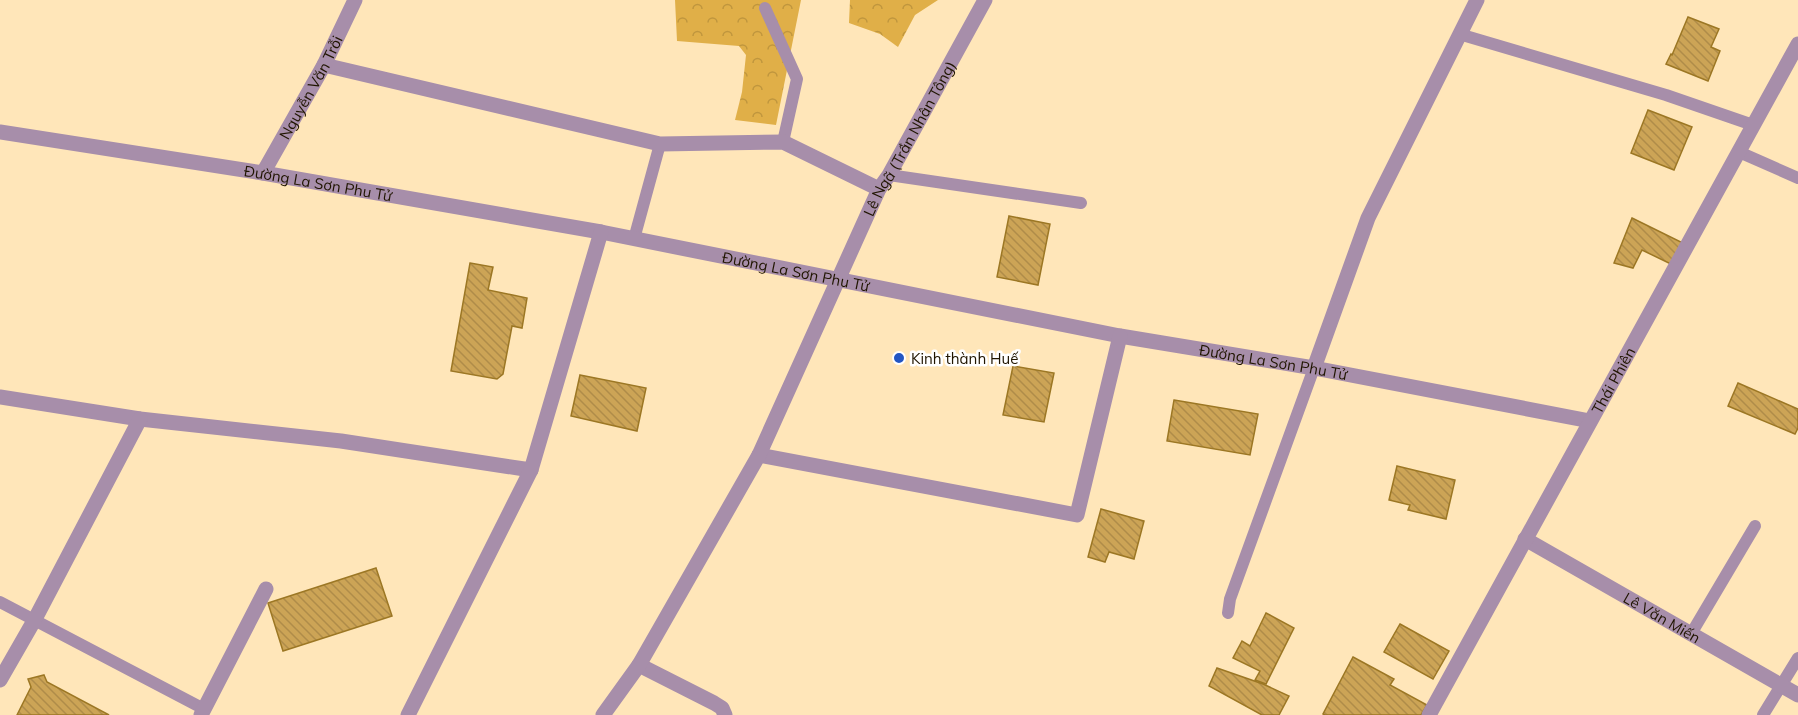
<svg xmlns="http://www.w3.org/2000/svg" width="1798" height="715" font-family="Mulish,sans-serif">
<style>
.forest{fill:url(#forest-crowns)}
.building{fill:url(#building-back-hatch);stroke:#9c7724;stroke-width:1.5}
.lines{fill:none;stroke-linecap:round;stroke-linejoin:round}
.lane{stroke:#a78eaa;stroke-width:12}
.street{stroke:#a78eaa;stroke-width:15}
.poi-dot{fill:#2356c3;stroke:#fff;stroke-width:2}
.labels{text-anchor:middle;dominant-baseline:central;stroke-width:5;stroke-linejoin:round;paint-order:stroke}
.street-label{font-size:15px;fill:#201500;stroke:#fff}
.poi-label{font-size:15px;fill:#201500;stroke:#fff;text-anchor:start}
</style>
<defs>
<pattern id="forest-crowns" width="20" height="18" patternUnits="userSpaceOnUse" patternTransform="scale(1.5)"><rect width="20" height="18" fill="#e0af48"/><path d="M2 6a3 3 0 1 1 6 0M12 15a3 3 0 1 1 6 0" fill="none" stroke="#c0963d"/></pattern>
<pattern id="building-back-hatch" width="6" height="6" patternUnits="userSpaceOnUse" patternTransform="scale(1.5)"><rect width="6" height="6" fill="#cca456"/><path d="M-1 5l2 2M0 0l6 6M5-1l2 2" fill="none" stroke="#af8c49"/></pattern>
</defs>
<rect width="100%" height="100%" fill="#ffe6b9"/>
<!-- forest -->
<g class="forest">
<path d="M675,0H801L776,125L735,120L742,92L746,55L739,46L677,41Z"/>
<path d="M850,0H938L915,15L898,47L880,34L849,23Z"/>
</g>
<!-- building -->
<g class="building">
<path d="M1688,17L1719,29L1711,47L1720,51L1708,81L1666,64L1671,54L1672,55Z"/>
<path d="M1648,110L1692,127L1674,170L1631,153Z"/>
<path d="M1009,216L1050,224L1038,285L997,277Z"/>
<path d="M1632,218L1687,245L1675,266L1642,250L1633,268L1614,263Z"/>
<path d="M470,263L493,267L488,290L527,298L522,328L512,326L503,374L497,379L451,371Z"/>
<path d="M1013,366L1054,373L1044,422L1003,415Z"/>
<path d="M580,375L646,388L637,431L571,416Z"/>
<path d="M1738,383L1798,409V428L1795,434L1728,406Z"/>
<path d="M1174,400L1258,414L1250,455L1167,441Z"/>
<path d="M1397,466L1455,480L1446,519L1408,510L1410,505L1389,500Z"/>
<path d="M1101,509L1144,521L1134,559L1109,552L1105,562L1088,557Z"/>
<path d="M376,568L392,616L283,651L268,603Z"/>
<path d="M1266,613L1294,628L1266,684L1255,680L1260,671L1233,658L1242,641L1250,646Z"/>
<path d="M1400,624L1449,651L1433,679L1384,652Z"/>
<path d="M1353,657L1394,679L1390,685L1427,705L1421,715H1325L1323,714Z"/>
<path d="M1217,668L1263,684L1289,696L1279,715H1262L1209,686Z"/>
<path d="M44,675L47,682L109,715H17L31,687L28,679Z"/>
</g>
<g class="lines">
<!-- lane -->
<g class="lane">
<path d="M765,8L797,79L783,142"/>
<path d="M1459,34L1666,95L1753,125"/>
<path d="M1739,152L1798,178"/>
<path d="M889,175L1081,203"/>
<path d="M634,239L660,144"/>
<path d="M0,602L204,709"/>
<path d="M1228,613L1230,599L1314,368"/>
<path d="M1691,634L1755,526"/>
<path d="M1763,715L1798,658"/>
</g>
<!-- street -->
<g class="street">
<path d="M324,65L660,144L783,142L879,189"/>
<path id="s1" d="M0,132L263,173L601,232L1120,336L1314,368L1590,421"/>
<path id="s2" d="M263,173L324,65L355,0"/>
<path d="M1314,368L1368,218L1477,0"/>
<path d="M0,397L140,419L341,441L531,470"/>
<path d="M759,455L1077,515L1120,336"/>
<path id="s3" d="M1525,539L1798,695"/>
<path d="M639,665L714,703L722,708L725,715"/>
<path d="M0,680L35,619L140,419"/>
<path d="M201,715L266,589"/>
<path d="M408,715L531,470L601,232"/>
<path id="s4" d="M603,715L639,665L759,455L879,189L889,175L985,0"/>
<path id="s5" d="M1429,715L1798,44"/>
</g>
</g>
<!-- markers -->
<circle class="poi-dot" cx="899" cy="358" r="6"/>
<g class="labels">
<!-- street labels -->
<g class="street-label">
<text stroke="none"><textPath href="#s2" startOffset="98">Nguyễn Văn Trỗi</textPath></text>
<text stroke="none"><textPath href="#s4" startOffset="654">Lê Ngã (Trần Nhân Tông)</textPath></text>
<text stroke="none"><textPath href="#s1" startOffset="322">Đường La Sơn Phu Tử</textPath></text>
<text stroke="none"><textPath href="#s1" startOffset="808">Đường La Sơn Phu Tử</textPath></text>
<text stroke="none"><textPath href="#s1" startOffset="1294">Đường La Sơn Phu Tử</textPath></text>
<text stroke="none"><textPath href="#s5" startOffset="382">Thái Phiên</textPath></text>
<text stroke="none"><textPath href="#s3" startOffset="158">Lê Văn Miến</textPath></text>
</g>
<!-- poi labels -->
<g class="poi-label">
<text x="911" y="358">Kinh thành Huế</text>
</g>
</g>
</svg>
